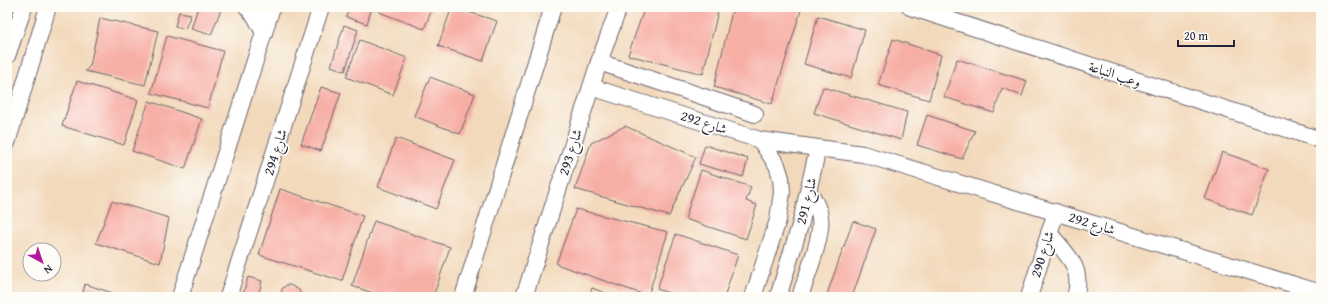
<svg xmlns="http://www.w3.org/2000/svg" width="1328" height="304" font-family="'Gentium Book Plus',Amiri,serif">
<style>
.building{fill:#f7aea5}
.lines{fill:none;stroke-linecap:round;stroke-linejoin:round}
.minor-casing{stroke:#6b6268;stroke-width:18}
.minor{stroke:#fff;stroke-width:16}
.labels{text-anchor:middle;dominant-baseline:central;stroke-width:3.5;stroke-linejoin:round;paint-order:stroke}
.street-label{font-size:14px;fill:#22223b;stroke:#fdfcf7}
</style>
<rect width="100%" height="100%" fill="#fdfcf7"/>
<filter id="ink" filterUnits="userSpaceOnUse"><feTurbulence type="fractalNoise" baseFrequency=".025" numOctaves="2"/><feDisplacementMap in="SourceGraphic" scale="8" xChannelSelector="R" yChannelSelector="G"/><feConvolveMatrix kernelMatrix="1 2 1 2 8 2 1 2 1" color-interpolation-filters="sRGB"/></filter>
<filter id="wash" filterUnits="userSpaceOnUse"><feTurbulence type="fractalNoise" baseFrequency=".012" numOctaves="4" result="noise"/><feDisplacementMap in="SourceGraphic" scale="16" xChannelSelector="R" yChannelSelector="G"/><feGaussianBlur stdDeviation="0.9" result="paint"/><feColorMatrix in="noise" values="0 0 0 0 0 0 0 0 0 0 0 0 0 0 0 0 0 1.4 0 .05"/><feComposite in="paint" operator="in"/></filter>
<g filter="url(#wash)">
<rect width="100%" height="100%" fill="#f3d9bb"/>
<g id="blocks">
<!-- building -->
<g class="building">
<path d="M198,7H222L211,35L191,29Z"/>
<path d="M349,7H372L367,24L346,17Z"/>
<path d="M381,7H433L424,29L379,12Z"/>
<path d="M452,7L497,21L483,61L438,46Z"/>
<path d="M645,7H719L703,74L628,55Z"/>
<path d="M733,7H802L772,104L714,87Z"/>
<path d="M179,12L191,14L185,29L175,26Z"/>
<path d="M818,16L865,30L851,78L804,64Z"/>
<path d="M100,18L158,31L145,85L85,71L90,66Z"/>
<path d="M344,25L358,30L345,71L331,66Z"/>
<path d="M167,36L223,51L208,108L151,93Z"/>
<path d="M893,39L941,55L929,100L878,85Z"/>
<path d="M360,40L407,58L393,95L346,77Z"/>
<path d="M957,59L1027,81L1022,96L1002,88L994,113L944,97Z"/>
<path d="M430,77L475,94L460,134L414,116Z"/>
<path d="M77,81L138,100L124,145L62,126Z"/>
<path d="M321,87L341,93L321,151L301,144Z"/>
<path d="M823,87L907,112L901,140L814,113Z"/>
<path d="M149,101L202,119L185,169L132,151Z"/>
<path d="M927,115L975,131L962,159L917,145Z"/>
<path d="M625,126L696,157L669,216L575,189L591,143Z"/>
<path d="M396,138L455,160L436,209L378,187Z"/>
<path d="M705,145L748,159L743,177L699,164Z"/>
<path d="M1222,152L1269,169L1252,215L1205,199Z"/>
<path d="M701,170L751,187L746,201L757,205L746,239L685,219Z"/>
<path d="M280,189L363,216L342,281L259,255Z"/>
<path d="M112,201L169,218L160,263L96,243Z"/>
<path d="M576,209L668,232L648,296L556,264Z"/>
<path d="M374,221L450,247L433,297H385L352,286Z"/>
<path d="M853,221L876,229L852,297H826Z"/>
<path d="M676,234L738,255L724,297H680L657,289Z"/>
<path d="M248,277L262,281L259,293L270,297H242Z"/>
<path d="M85,284L125,297H82Z"/>
<path d="M286,285H290L299,290L301,295V297H281L282,289Z"/>
<path d="M592,288L616,297H589Z"/>
<path d="M306,294L320,296V297H305Z"/>
</g>
</g>
</g>
<g filter="url(#ink)">
<use href="#blocks" fill-opacity="0" stroke="#6b6268" stroke-width="1"/>
<g class="lines">
<!-- minor casing -->
<g class="minor-casing">
<g id="minor">
<path d="M247,7L255,16L264,33"/>
<path d="M910,7L1321,140"/>
<path d="M7,56L24,7"/>
<path d="M599,62L755,114"/>
<path d="M591,87L760,140L818,148"/>
<path d="M7,143L48,7"/>
<path d="M1049,233C1067,255 1084,267 1075,297"/>
<path d="M180,297L272,7"/>
<path d="M228,297L321,7"/>
<path d="M463,297L553,7"/>
<path d="M524,297L599,62L619,7"/>
<path d="M753,297L778,220L782,192L781,178L777,165L760,140"/>
<path d="M778,297L801,222L818,148L863,154L1321,293"/>
<path d="M800,297C806,277 823,237 820,217C819,208 814,200 809,192"/>
<path d="M1029,297L1056,212"/>
</g>
</g>
<!-- minor -->
<use href="#minor" class="minor"/>
</g>
</g>
<g class="labels">
<!-- street labels -->
<g class="street-label">
<text transform="translate(1115 74) rotate(18)">وعب النباعة</text>
<text transform="translate(704 122) rotate(18)">شارع 292</text>
<text transform="translate(275 152) rotate(-72)">شارع 294</text>
<text transform="translate(570 152) rotate(-72)">شارع 293</text>
<text transform="translate(806 201) rotate(-76)">شارع 291</text>
<text transform="translate(1092 223) rotate(17)">شارع 292</text>
<text transform="translate(1042 254) rotate(-72)">شارع 290</text>
</g>
</g>
<!-- margin -->
<rect width="1328" height="304" fill="none" stroke="#fdfcf7" stroke-width="24"/>
<!-- north arrow -->
<g transform="translate(42 262) rotate(140)"><circle r="19" fill="#fdfcf7" stroke="#a5a5ac"/>
<path d="M0-3L7 15L0 10L-7 15Z" fill="#b5179e"/>
<text y="-6" font-size="11" font-weight="bold" text-anchor="middle" fill="#22223b">N</text>
</g>
<!-- scale -->
<path d="M1178 40v6h56v-6" fill="none" stroke="#22223b" stroke-width="2"/>
<text x="1184" y="40" font-size="12" fill="#22223b" stroke="#fdfcf7" stroke-width="3" paint-order="stroke">20 m</text>
</svg>
